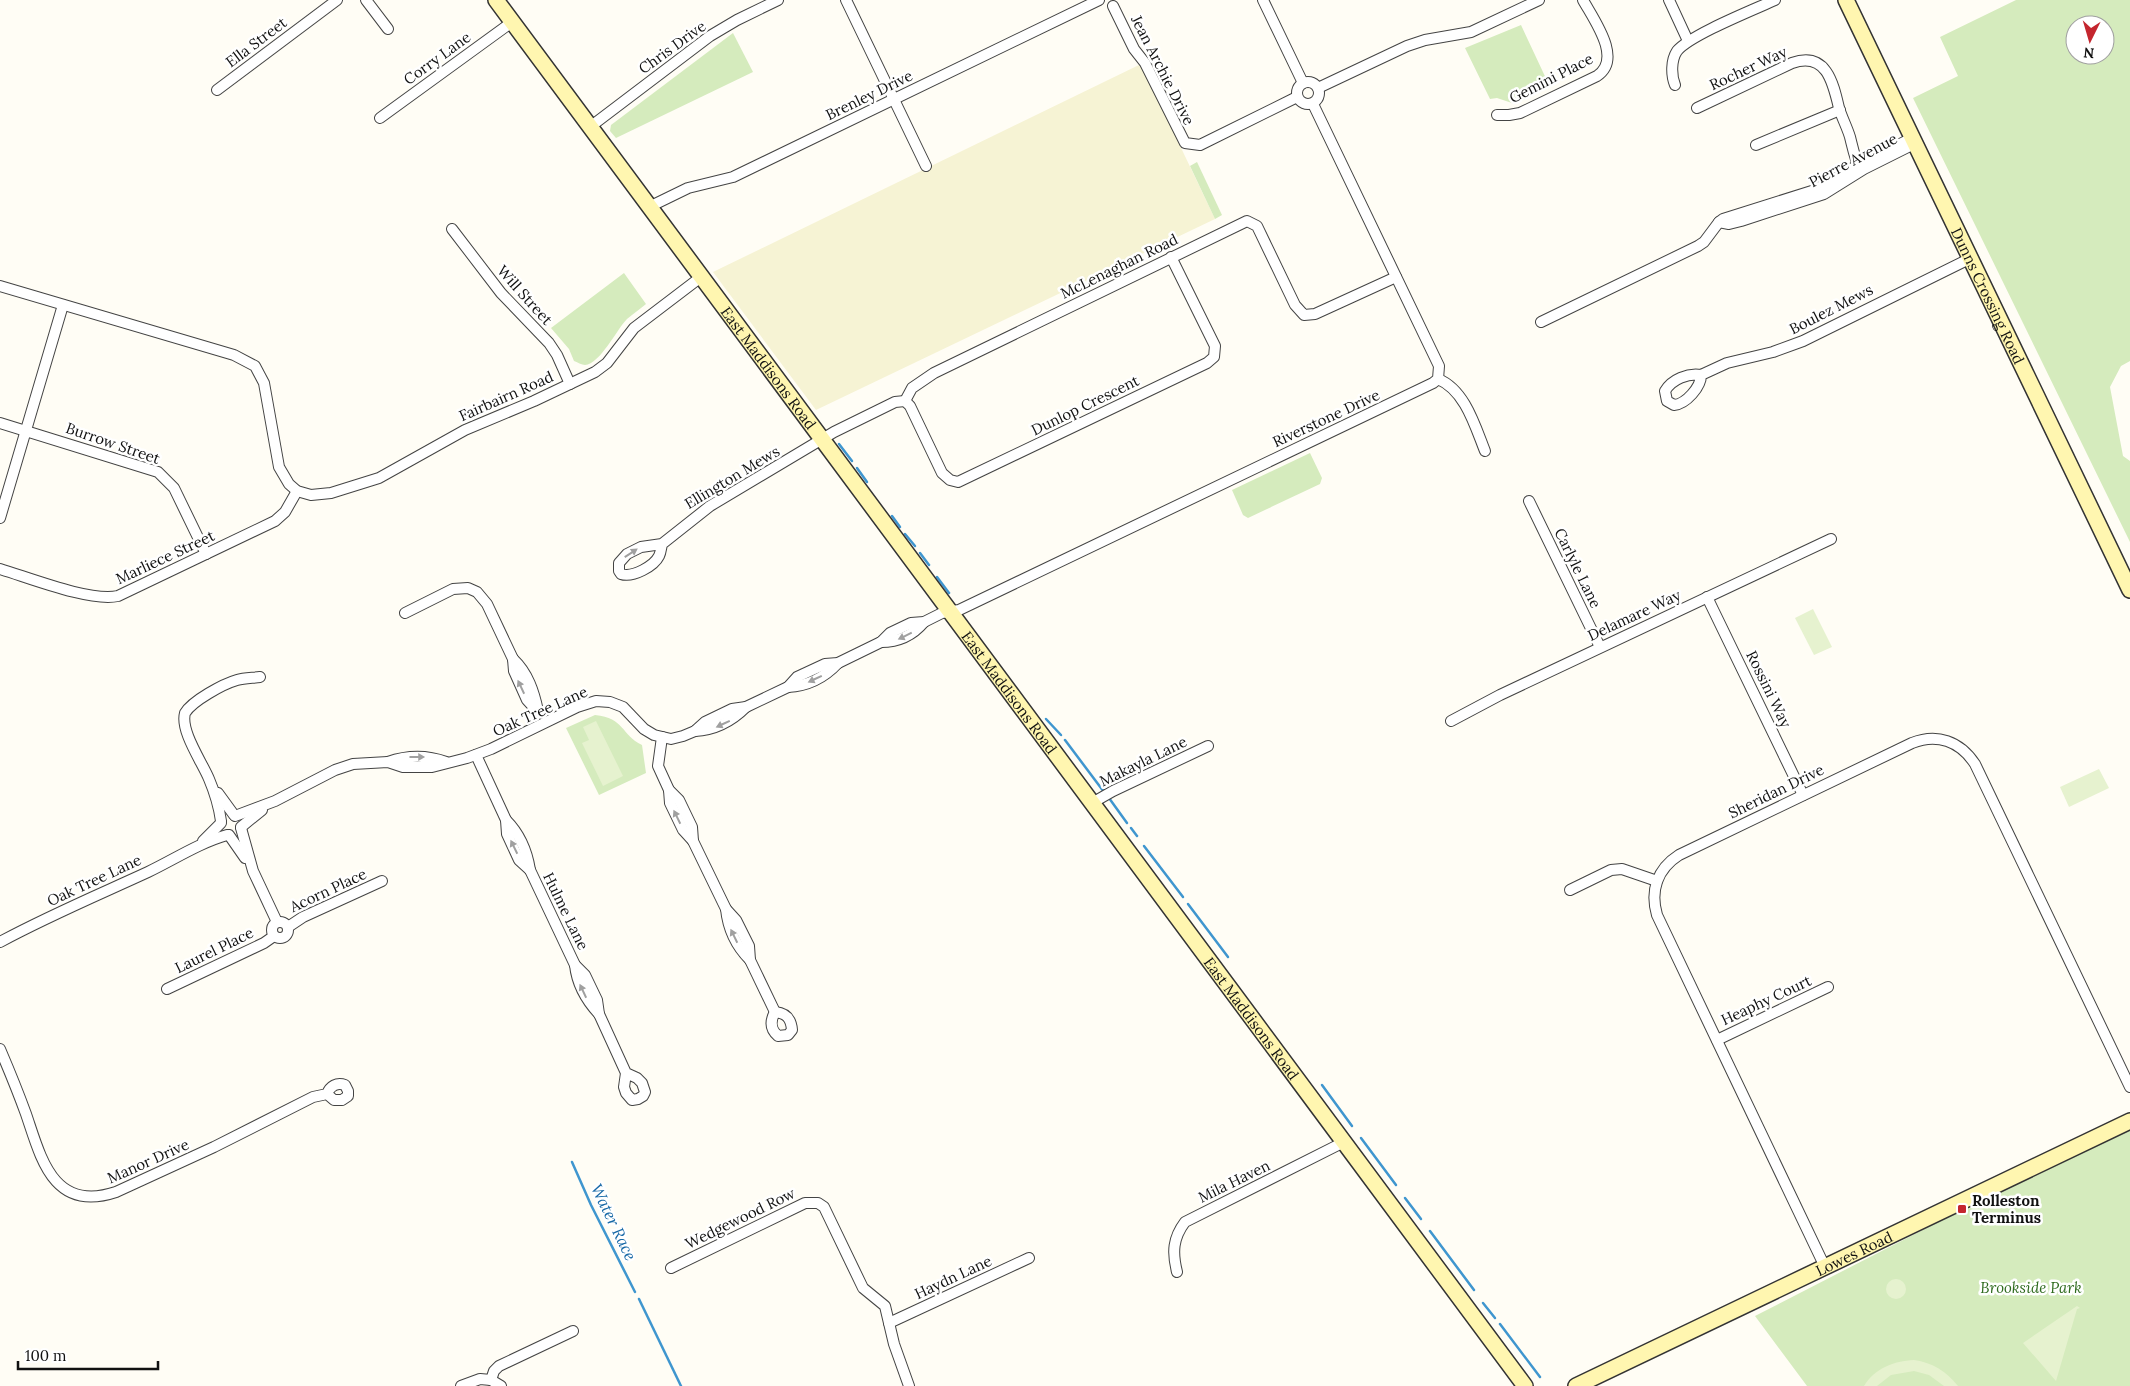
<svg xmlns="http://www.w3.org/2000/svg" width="2130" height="1386" font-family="Lora,serif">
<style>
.farmland{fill:#f6f3d4}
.green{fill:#d5ebbd;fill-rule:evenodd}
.pitch{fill:#e6f2cf}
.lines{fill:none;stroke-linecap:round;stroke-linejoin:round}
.stream{stroke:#3f96cf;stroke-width:2.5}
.street-casing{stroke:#444;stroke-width:12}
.secondary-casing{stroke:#333;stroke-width:18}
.street{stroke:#fff;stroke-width:10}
.secondary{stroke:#fff6b0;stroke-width:15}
.oneway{fill:#a0a0a0}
.poi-dot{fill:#c4262e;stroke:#fff;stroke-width:2}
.labels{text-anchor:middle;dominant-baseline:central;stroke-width:5;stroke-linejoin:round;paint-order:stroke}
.street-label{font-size:15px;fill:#111;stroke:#fff}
.poi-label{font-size:15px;font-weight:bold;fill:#111;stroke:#fff;text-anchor:start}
.park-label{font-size:15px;font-style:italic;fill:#2f6b1f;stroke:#fff}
.water-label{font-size:16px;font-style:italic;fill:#1768a6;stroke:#fff}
</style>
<rect width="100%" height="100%" fill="#fffdf5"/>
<!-- farmland -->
<path class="farmland" d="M1141,64L1215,219L816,410L713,272Z"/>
<!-- green -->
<g class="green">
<path d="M2016,0H2130V361L2121,366L2110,387L2123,456L2130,461V542L1913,98L1958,76L1940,37ZM2075,25H2105V55H2075Z"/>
<path d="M1521,25L1550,87L1515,104L1497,98L1490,99L1465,48Z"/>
<path d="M733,33L753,72L616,138L610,131L611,125Z"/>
<path d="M1197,162L1222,215L1215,219L1190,166Z"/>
<path d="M624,273L646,304C640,309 633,314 627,319C617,329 600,364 585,365C582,365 577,362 574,361L569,349L551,328Z"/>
<path d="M1310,453L1322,478L1320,484L1248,518L1243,515L1232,490Z"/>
<path d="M595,715C625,718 621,735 642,745L646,773L599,795L566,728Z"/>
<path d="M2130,1130V1386H1807L1755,1316L1948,1217L1973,1207L1989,1197Z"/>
</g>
<!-- pitch -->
<g class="pitch">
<path d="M1813,609L1832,647L1814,655L1795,618Z"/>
<path d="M596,721L623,776L603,786L582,743L589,740L583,727Z"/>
<path d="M2099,769L2109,788L2069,807L2060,787Z"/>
<circle cx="1896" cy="1289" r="10"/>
<path d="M2077,1306L2080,1308L2077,1309L2056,1381L2023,1343Z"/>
<path d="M1914,1360C1933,1363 1946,1371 1958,1386H1944L1929,1375L1914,1371L1891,1375L1877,1386H1864C1875,1368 1894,1361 1914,1360Z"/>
</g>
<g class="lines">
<!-- stream -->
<g class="stream">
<path d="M839,444L852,461"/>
<path d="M857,468L867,482"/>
<path d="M892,516L900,527"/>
<path d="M905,534L915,546"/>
<path d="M920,553L929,565"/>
<path d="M937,577L949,593"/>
<path d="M1046,719L1061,735"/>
<path d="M1065,740L1104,792"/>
<path d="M1109,798L1127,823"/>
<path d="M1131,828L1137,836"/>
<path d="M1144,846L1183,897"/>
<path d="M1188,904L1228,957"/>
<path d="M1322,1085L1352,1126"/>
<path d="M1361,1138L1396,1185"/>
<path d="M572,1162L591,1205L635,1292"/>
<path d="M1405,1198L1421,1219"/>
<path d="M1430,1231L1474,1290"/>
<path d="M639,1299L681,1386"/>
<path d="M1483,1303L1495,1318"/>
<path d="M1500,1324L1540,1377"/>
</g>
<!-- street casing -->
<g class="street-casing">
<g id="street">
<path d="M366,0L388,29"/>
<path d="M846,0L926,166"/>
<path d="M1263,0L1303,83"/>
<path d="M1669,0L1688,41"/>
<path d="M1113,6L1134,49L1145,63L1185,143L1200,145L1297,97"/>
<circle cx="1308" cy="93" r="11"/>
<path d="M1675,85C1671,75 1671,60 1677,51C1690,35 1753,10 1775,0"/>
<path d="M1318,88L1407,46L1425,40L1471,32L1539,0"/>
<path d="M217,90L337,0"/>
<path d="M1697,108L1792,63C1826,51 1833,82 1839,108C1842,118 1847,127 1850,137C1853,149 1855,159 1860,170"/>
<path d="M1497,115H1509L1520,113L1597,76C1623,59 1594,20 1583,0"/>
<path d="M380,118L512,22"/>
<path d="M590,127L710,36L737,20L778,0"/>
<path d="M1912,138L1858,165L1815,190L1723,219L1719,222L1729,224L1741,221L1824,194L1864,169L1914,144"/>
<path d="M1756,145L1840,110"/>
<path d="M649,207L688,188L733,177L1099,0"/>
<path d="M452,229L501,293L549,343L557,355L570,384"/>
<path d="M0,286L234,355L255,366L264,383L279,467L289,484L297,491L311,495L331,493L379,478L465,430L534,401L595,372L607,363L634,328L701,277"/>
<path d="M1541,322L1698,246L1704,242L1719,222"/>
<path d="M1701,375C1688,373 1672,379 1665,391L1667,401L1674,405C1686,404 1701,387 1701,375L1727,363L1773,352L1803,341L1969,259"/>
<path d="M1438,379C1465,390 1475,426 1485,451"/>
<path d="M905,401L912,388L934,373L1247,221L1257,226L1295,305L1304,315L1315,314L1396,277"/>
<path d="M905,401L910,406L942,473L950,480L958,482L1207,363L1214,357L1215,346L1171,257"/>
<path d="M0,423L158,472L174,488L206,554"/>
<path d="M1529,501L1600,647"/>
<path d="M0,518L63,305"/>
<path d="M662,544C661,548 661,552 659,556C654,566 633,578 621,574L619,571V563L627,554L641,547L662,544L710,506L834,432L895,402L905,401"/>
<path d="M0,569C30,578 90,602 118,596L275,521L285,512L297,491"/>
<path d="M1707,597L1803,795"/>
<path d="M405,613L453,589L468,588L477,592L487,604L513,659L514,671L527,700L537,711"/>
<path d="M881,642C899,642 913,635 924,622"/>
<path d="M513,659C528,673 534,692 538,711"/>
<path d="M788,687C808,686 825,677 838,663"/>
<path d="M1451,721L1500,695L1831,539"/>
<path d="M695,731C715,730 732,721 746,707"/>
<path d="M662,737L658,766L669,790L679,800L692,827L693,841"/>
<path d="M476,755L506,820L507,834L519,860L530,870"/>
<path d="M388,762C408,755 427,755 446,762"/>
<path d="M669,790L670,803L683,830L693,841L726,909L736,920L749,946L750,960L775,1012"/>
<path d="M218,793L234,815"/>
<path d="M1092,803L1113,791L1208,746"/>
<path d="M235,816L275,801L335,770L353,764L388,762L403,767H432L467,758L491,749L577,707L596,701L610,702L623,707L644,729L654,735L671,739L683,736L695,731L705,722L732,709L746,707L788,687L797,677L825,664L838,663L881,642L890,633L911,623L924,622L942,613L959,610L1433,383L1438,379L1439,366L1313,104"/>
<path d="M506,820C520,834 527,851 530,870L575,965L585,975L597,1000L599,1014L626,1073L624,1087L626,1093L632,1100L638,1099L643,1096L645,1092L642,1083L637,1078L626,1073"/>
<path d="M221,821C219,807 215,793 209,779C202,762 180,731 185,713C192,701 223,684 237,680C244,678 253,678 260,677"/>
<path d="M241,827L262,810"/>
<path d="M241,828L253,871L277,922"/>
<path d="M229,835L245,858"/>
<path d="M203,841L221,823"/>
<path d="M1570,890L1611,870L1622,869L1657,881"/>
<path d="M726,909C728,929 736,946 750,960"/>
<circle cx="280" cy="930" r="8"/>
<path d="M288,927L303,917L382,881"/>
<path d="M0,942C48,916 98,895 148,872C175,859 199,843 227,835"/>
<path d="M575,965C577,984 586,1000 599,1014"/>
<path d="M167,989L264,943L274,936"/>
<path d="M775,1012C786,1013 791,1018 792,1030L788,1035L778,1036C770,1029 770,1021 775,1012Z"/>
<path d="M1717,1040L1828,987"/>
<path d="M0,1049C9,1070 18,1092 26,1114C41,1158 53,1213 116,1192L214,1147L313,1097L327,1094L334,1100H342L348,1096V1091L345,1085C337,1082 330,1086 327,1094"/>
<path d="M1825,1267L1657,915C1650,891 1657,869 1679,855L1912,743C1937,733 1960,741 1975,764L2130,1087"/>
<path d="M671,1268L805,1203H818L824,1207L863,1288L885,1306L894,1344L909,1386"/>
<path d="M1177,1272C1172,1252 1173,1238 1185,1222L1344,1142"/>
<path d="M889,1323L1029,1258"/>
<path d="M491,1380L501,1386"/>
<path d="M461,1386L480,1379L491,1380L494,1371L499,1366L573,1331"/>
</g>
</g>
<!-- secondary casing -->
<g class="secondary-casing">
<g id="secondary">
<path id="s1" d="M496,0L1525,1386"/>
<path id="s2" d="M1846,0L2130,590"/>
<path id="s3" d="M1576,1386L2130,1121"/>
</g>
</g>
<!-- street -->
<use href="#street" class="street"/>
<!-- secondary -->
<use href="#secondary" class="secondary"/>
</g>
<!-- one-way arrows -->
<defs><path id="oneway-solid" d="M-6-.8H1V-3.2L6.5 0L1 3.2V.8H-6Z" transform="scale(1.25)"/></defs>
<g class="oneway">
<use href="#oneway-solid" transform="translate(631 553) rotate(-33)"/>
<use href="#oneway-solid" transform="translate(905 636) rotate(154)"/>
<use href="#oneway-solid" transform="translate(815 679) rotate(155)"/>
<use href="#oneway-solid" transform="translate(521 687) rotate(-115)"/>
<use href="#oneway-solid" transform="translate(723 724) rotate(155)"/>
<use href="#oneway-solid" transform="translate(417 757)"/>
<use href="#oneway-solid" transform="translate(677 817) rotate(-116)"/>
<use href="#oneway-solid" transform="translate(514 847) rotate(-116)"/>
<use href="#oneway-solid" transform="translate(734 936) rotate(-116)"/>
<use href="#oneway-solid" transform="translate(583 991) rotate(-115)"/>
</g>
<!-- markers -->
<rect class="poi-dot" x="1957" y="1204" width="10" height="10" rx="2.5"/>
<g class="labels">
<!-- street labels -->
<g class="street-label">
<text transform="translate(256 42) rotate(-37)">Ella Street</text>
<text transform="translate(672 47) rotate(-36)">Chris Drive</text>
<text transform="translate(437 58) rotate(-36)">Corry Lane</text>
<text transform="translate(1748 68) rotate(-25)">Rocher Way</text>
<text transform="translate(1163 70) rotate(63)">Jean Archie Drive</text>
<text transform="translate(1551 78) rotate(-27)">Gemini Place</text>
<text transform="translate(869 95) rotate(-26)">Brenley Drive</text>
<text transform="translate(1853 160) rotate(-28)">Pierre Avenue</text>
<text transform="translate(1119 266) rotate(-26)">McLenaghan Road</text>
<text transform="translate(525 295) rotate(48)">Will Street</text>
<text stroke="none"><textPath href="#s2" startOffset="328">Dunns Crossing Road</textPath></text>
<text transform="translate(1831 309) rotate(-27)">Boulez Mews</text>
<text stroke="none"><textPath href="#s1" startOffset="458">East Maddisons Road</textPath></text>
<text transform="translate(506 396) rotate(-24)">Fairbairn Road</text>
<text transform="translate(1085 405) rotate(-26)">Dunlop Crescent</text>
<text transform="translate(1326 418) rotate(-25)">Riverstone Drive</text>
<text transform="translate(113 443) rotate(19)">Burrow Street</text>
<text transform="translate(732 477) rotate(-31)">Ellington Mews</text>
<text transform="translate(165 557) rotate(-25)">Marliece Street</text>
<text transform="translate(1578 568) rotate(64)">Carlyle Lane</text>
<text transform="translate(1634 615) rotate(-25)">Delamare Way</text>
<text transform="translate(1769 689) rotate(64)">Rossini Way</text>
<text stroke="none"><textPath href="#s1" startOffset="862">East Maddisons Road</textPath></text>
<text transform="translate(540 711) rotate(-24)">Oak Tree Lane</text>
<text transform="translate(1143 761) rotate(-26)">Makayla Lane</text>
<text transform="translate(1776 791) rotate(-26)">Sheridan Drive</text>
<text transform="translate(94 880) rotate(-25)">Oak Tree Lane</text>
<text transform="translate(328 890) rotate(-25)">Acorn Place</text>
<text transform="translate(566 911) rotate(64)">Hulme Lane</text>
<text transform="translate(214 950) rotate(-26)">Laurel Place</text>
<text transform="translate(1766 1000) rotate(-25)">Heaphy Court</text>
<text stroke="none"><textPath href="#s1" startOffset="1268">East Maddisons Road</textPath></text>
<text transform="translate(148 1161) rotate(-24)">Manor Drive</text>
<text transform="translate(1234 1181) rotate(-26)">Mila Haven</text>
<text transform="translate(740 1218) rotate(-26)">Wedgewood Row</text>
<text stroke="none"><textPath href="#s3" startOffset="308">Lowes Road</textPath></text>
<text transform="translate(953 1277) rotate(-25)">Haydn Lane</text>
</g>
<!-- poi labels -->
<g class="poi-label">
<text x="1972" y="1200">Rolleston<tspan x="1972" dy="17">Terminus</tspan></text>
</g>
<!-- park labels -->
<g class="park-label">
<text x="2031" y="1287">Brookside Park</text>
</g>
<!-- water labels -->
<g class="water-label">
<text transform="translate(614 1222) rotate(64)">Water Race</text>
</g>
</g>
<!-- north arrow -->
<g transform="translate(2090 40) rotate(185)"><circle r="24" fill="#ffffff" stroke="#a0a0a0"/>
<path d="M0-4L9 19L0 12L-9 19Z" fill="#c4262e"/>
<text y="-8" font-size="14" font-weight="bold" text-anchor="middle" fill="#111111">N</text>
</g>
<!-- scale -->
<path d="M18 1361v8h140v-8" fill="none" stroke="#111111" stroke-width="2.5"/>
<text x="25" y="1361" font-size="15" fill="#111111" stroke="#ffffff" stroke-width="4" paint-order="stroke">100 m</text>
</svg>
